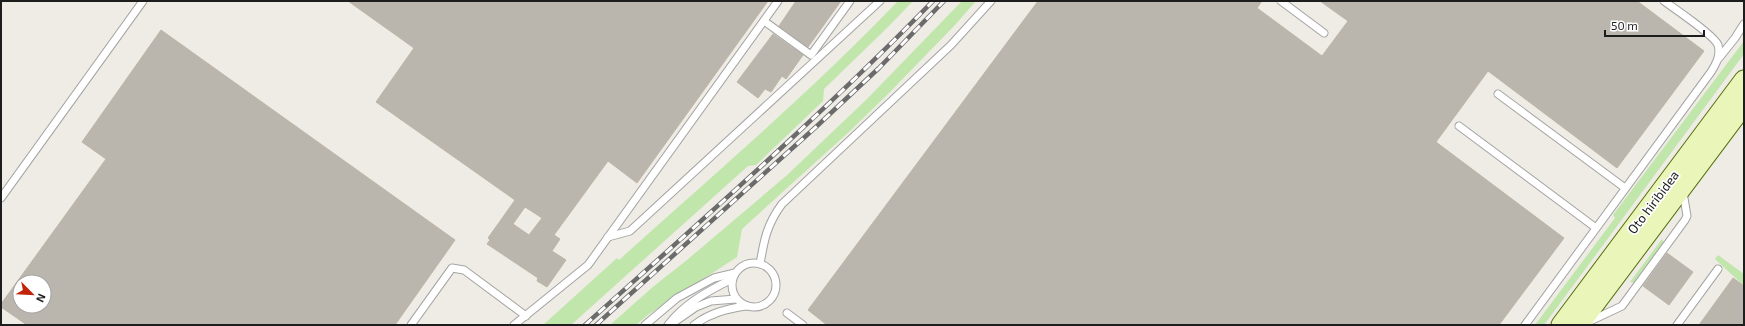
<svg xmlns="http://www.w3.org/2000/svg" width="1745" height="326" font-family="'Exo 2',sans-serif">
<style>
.grass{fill:#c0e6ab}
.building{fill:#bab5ad;stroke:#bfb5a7;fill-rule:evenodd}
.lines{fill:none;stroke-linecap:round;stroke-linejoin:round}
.lane-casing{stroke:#a4a4a4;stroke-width:9}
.secondary-casing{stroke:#556f0a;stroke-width:21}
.lane{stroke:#fff;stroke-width:7}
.secondary{stroke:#eaf6b9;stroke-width:19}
.rail-casing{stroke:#6b6b6b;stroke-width:4.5}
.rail{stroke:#fff;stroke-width:3;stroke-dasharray:9;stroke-linecap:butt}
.labels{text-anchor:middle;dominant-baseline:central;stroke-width:3.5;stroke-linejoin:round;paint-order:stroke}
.street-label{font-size:13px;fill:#1d1d1d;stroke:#fff}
</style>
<rect width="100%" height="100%" fill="#eeece4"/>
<!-- grass -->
<g class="grass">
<path d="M898,1H913L889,26L824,89L823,101L756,165L748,166L571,325H543L617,258L619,260C713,175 810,93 898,1Z"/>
<path d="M962,1H976L955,25L890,92L850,131L742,229L737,257L649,314L636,325H610L654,286L687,260L786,176L867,99Z"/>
<path d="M1744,41V54L1544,325H1535L1615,218L1613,215Z"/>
<path d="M1662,239L1664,243L1635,283L1630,282Z"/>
<path d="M1718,255L1744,274V286L1715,259Z"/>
</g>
<!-- building -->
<g class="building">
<path d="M348,1H768L637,183L608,161L554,235L560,239L552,251L566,260L547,287L537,281L538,278L487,244L490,240L488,238L515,200L376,102L414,48ZM525,207L542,218L529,235L513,224Z"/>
<path d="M796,1H841L808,47L779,26Z"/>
<path d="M1038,1H1262L1257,8L1322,56L1348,21L1320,1H1637L1704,51L1617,168L1488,71L1436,142L1564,238L1499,325H827L808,310Z"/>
<path d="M161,30L455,240L395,325H27L1,307V304L106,159L82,142ZM20,282H44V306H20Z"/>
<path d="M773,34L803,55L786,79L782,76L771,92L765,89L758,98L737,82Z"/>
<path d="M1667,253L1693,272L1669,305L1643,286Z"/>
<path d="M1733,278L1744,286V325H1699Z"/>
</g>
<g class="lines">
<!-- lane casing -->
<g class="lane-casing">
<g id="lane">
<path d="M1281,1L1324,33"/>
<path d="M764,21L811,55L850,1"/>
<path d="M1719,58L1735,38L1744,24"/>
<path d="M1498,94L1625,188"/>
<path d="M1459,126L1596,228"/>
<path d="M1,198L143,1"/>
<path d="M608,237L630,231L880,1"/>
<circle cx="754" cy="285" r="22"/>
<path d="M760,264C764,240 767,224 782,204L951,45L991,1"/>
<path d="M787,313L803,325"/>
<path d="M1588,322L1622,306L1685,220L1687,216L1683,192"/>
<path d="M673,323L696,307L711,301L736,299"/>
<path d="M411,325L452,268L464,270L526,316"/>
<path d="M514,325L588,265L778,1"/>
<path d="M645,325L677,298L714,278L735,273"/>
<path d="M668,325C685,303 708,291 732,279"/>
<path d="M694,325C710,313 726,309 746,306"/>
<path d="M1525,325L1711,72C1716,64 1721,55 1718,45C1714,35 1675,9 1664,1"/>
<path d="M1677,325L1718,269"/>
</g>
</g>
<!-- secondary casing -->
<g class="secondary-casing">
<g id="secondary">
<path d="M1561,325L1744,80"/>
<path d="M1579,325L1744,105"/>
</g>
</g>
<!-- lane -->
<use href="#lane" class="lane"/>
<!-- secondary -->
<use href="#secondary" class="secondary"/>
<!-- rail casing -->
<g class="rail-casing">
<g id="rail">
<path d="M585,325C703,219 822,115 933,1"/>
<path d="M596,325L817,126L879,68L944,1"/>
</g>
</g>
<!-- rail -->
<use href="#rail" class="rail"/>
</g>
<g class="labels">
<!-- street labels -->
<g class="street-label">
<text transform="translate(1653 202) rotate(-53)">Oto hiribidea</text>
</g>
</g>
<!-- border -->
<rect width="1745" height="326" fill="none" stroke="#1d1d1d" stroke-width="4"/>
<!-- north arrow -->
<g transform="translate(32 294) rotate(114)"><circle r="19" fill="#ffffff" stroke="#a5a5a5"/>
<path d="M0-3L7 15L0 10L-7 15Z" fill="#c12409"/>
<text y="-6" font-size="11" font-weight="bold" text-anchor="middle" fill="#1d1d1d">N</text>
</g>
<!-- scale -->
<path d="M1605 30v6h99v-6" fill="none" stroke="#1d1d1d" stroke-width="2"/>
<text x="1611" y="30" font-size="12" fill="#1d1d1d" stroke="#ffffff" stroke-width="3" paint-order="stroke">50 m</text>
</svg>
